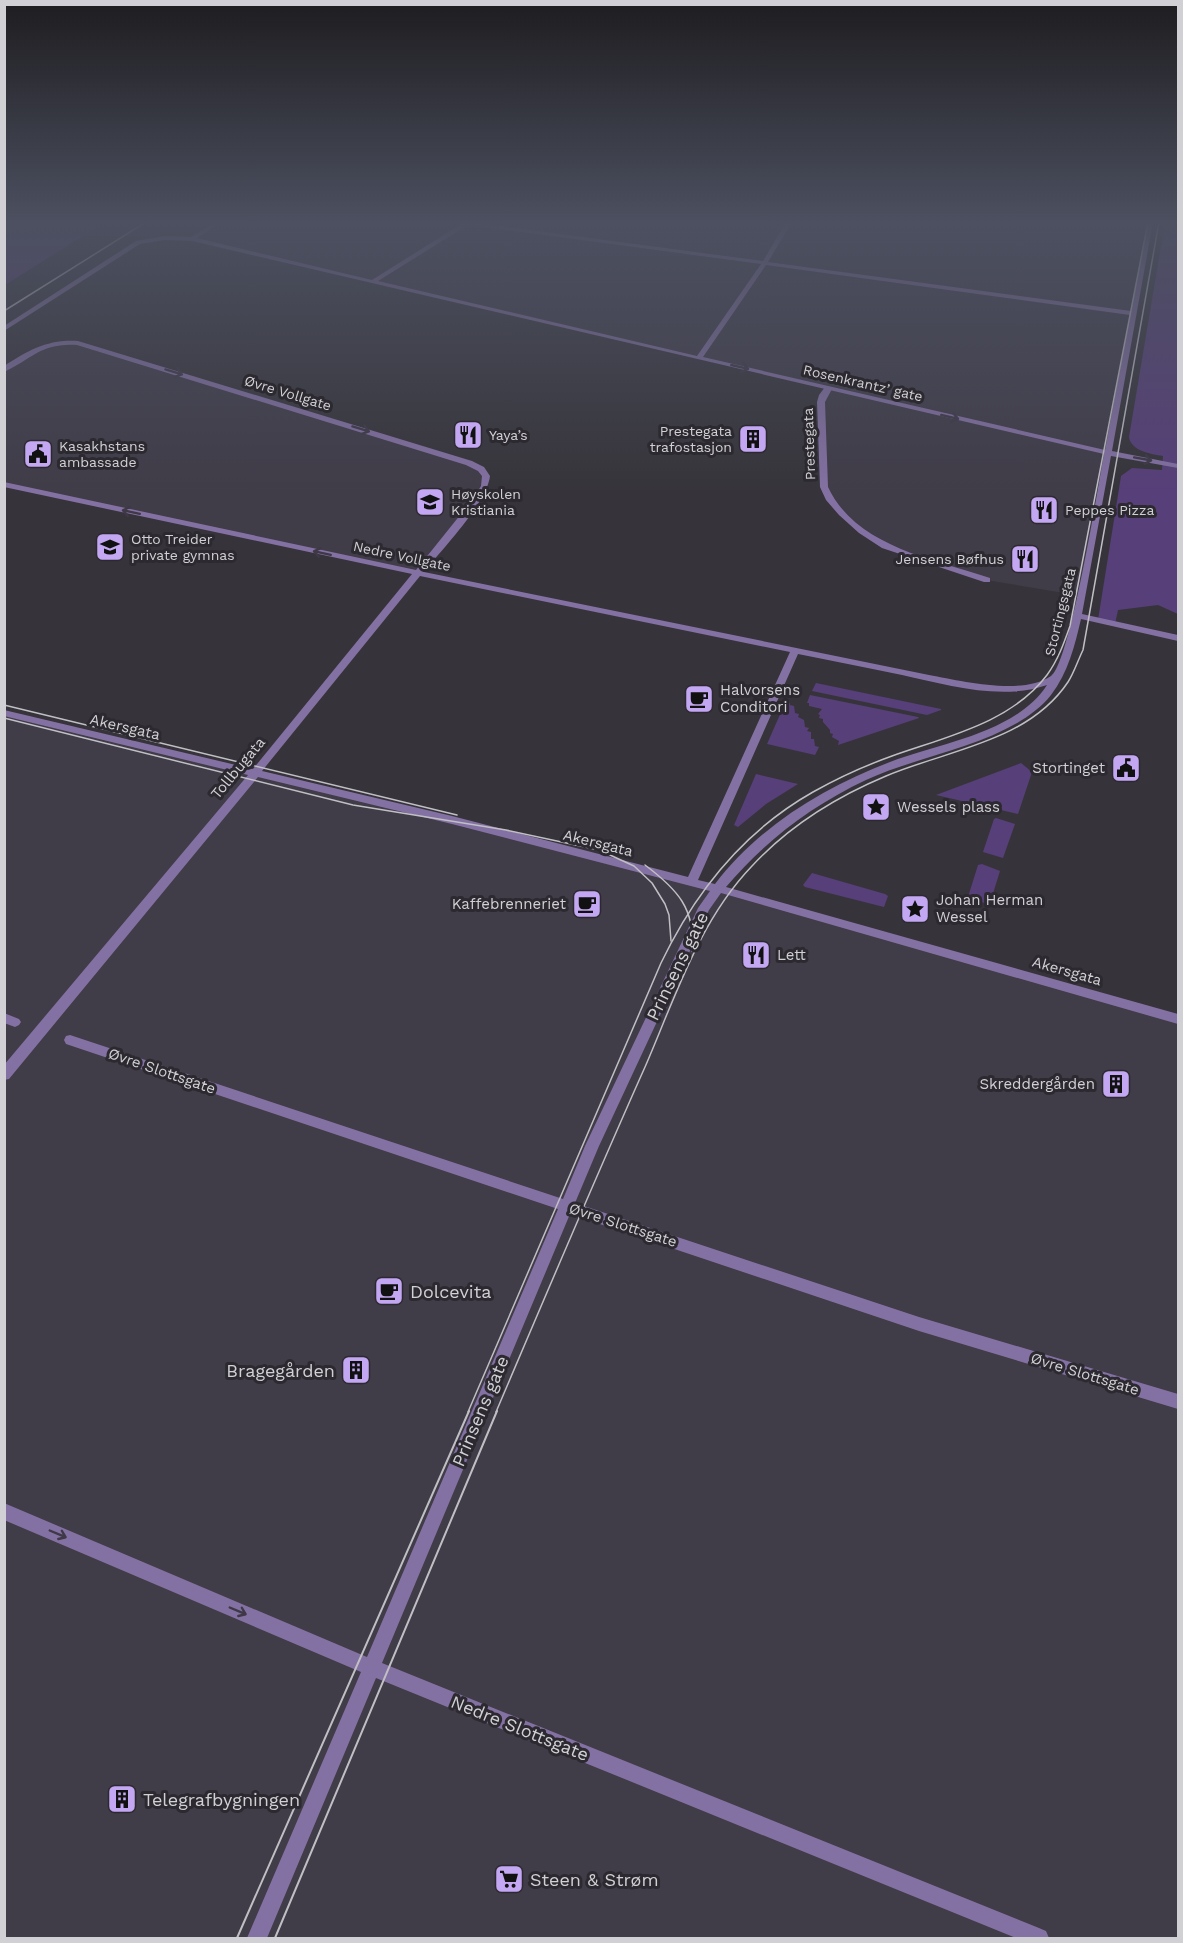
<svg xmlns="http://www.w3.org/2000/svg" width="1183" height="1943" font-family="'Work Sans',sans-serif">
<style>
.built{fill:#403c48}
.green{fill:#573f79}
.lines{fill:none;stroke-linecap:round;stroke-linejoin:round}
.highway-tunnel{stroke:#4d4b51;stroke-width:10;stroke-dasharray:10 5;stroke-linecap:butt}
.lane{fill:#8471a3;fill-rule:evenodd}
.street{fill:#8471a3;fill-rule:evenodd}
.tram-far1{stroke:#c0bfc4;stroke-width:1.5}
.tram{stroke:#c0bfc4;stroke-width:2}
.oneway{stroke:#3e3847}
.labels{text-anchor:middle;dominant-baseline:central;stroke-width:6;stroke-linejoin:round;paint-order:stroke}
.far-street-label{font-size:14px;fill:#d1d0d4;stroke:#2c2a30}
.far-poi-label{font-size:14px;fill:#d1d0d4;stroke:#2c2a30;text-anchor:start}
.poi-label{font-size:15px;fill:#d1d0d4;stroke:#2c2a30;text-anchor:start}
.street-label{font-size:15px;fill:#d1d0d4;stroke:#2c2a30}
.near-street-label{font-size:18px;fill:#d1d0d4;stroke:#2c2a30}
.near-poi-label{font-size:18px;fill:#d1d0d4;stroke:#2c2a30;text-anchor:start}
</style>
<rect width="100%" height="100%" fill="#36343a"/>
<!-- built -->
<g class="built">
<path d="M219,222H1150L1082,596L986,580L885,546L842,513L824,487L821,402L828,389L192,239Z"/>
<path d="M61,341L78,343L481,469L485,486L417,573L5,484V370L38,347Z"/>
<path d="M5,711L656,873L1003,968L1178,1019V1938H5Z"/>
</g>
<!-- green -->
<g class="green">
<path d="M5,222H95L104,223L5,285Z"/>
<path d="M1165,222H1178V614L1158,605L1118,610L1115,624L1098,620L1121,476L1132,468L1162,470L1163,456C1151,454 1131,451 1129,437Z"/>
<path d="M816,683L941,709V710L927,715L812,691Z"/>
<path d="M810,695L918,717L919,718L838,745L839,741L832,737L833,734L830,733V730L823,722V719L819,718L820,715L818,714L822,709L809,706V703H807Z"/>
<path d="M789,700L790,705L794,706L795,713L799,714L798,717L804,720L805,727L809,728L807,731L811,732V739H814L815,746L819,747L815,755L767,744L786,701Z"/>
<path d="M1021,763L1032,772L1018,814L936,795Z"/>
<path d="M756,774L798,784L766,804L738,827L734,825Z"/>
<path d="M996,818L1015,824L1003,858L983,852L994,819Z"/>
<path d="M982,864L1000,871L990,903L987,904L968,897L978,865Z"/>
<path d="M812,873L885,894L888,896L884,907L805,887L803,885Z"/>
</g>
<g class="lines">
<!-- highway-tunnel -->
<path class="highway-tunnel" d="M4,230L31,222"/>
<!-- lane -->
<path class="lane" d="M825,387L832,389L825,402L828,487C856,547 934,559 990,578V582H984L882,548L859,533L839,515L826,500L820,487L817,402L819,395Z"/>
<!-- street -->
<g class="street">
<path d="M216,222H222L197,238L372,280L461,224L457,222H471L763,261L786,222H792L768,262L1131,311L1147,222H1153L1112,451L1178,464V468L1111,456L1082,614L1178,635V641L1081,619C1075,645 1068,673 1051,695C1013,743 921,754 866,780C811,806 765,841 726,887L1178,1014V1024L721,893L709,910L599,1146L575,1203L919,1317L1178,1394V1409L919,1331L570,1214L382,1663L1039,1928L1046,1931L1049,1938H1016L376,1678L267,1938H247L361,1672L4,1520V1503L367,1657L558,1209L66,1044L64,1040L66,1036L70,1035L563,1199L585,1146L698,908L710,891L452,824L258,777L9,1079L4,1080V1065L248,775L4,716V710L253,769L412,574L4,487V482L416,570L473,499L481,486L482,476L478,471L466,465L77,345C40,343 34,358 4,372V366C29,350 48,339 78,341L472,461L484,467L490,476C487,503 442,549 424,572L929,675C962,681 1022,696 1051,676C1070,663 1098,487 1104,454L192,241L165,240L140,244L4,331V326L136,241L165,236L191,237ZM468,225L761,264L697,356L378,281ZM766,265L1130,315L1105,450L703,357ZM420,576L790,652L688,877L452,816L262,771ZM798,654C833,661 868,668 902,675C947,685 1002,701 1047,685C1016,733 940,743 890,762C824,787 758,827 715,884L698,880Z"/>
<path d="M4,1013L19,1019L21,1022L19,1025L15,1027L4,1023Z"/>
</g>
<!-- tram-far1 -->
<g class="tram-far1">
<path d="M4,311L146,222"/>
<path d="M4,705L457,815"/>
<path d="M4,718L353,805L506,830L599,850L634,866L652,883L665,904L669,915L671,941"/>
<path d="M645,865C677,889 696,909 692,951"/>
<path d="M468,1412L661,963C695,892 744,831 813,792C838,778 864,766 892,756C945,737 1011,723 1047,675C1058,660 1064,643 1070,626L1148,222"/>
<path d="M496,1412C545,1297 594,1181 645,1067C675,998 699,921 752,866C789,826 836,797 886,776C947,750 1028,742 1068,682C1074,673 1078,660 1083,650L1159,222"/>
</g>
<!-- tram -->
<g class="tram">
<path d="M237,1938L469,1411"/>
<path d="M275,1938L497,1411"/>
</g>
</g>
<!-- one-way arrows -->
<defs><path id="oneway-shaft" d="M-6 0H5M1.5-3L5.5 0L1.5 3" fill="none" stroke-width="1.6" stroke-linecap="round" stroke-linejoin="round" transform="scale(1.5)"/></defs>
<g class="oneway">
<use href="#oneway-shaft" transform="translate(740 367) rotate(13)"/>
<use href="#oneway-shaft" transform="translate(174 372) rotate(17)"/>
<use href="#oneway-shaft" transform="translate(950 417) rotate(13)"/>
<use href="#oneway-shaft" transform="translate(361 429) rotate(17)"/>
<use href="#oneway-shaft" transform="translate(1143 459) rotate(10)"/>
<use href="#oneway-shaft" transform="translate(131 512) rotate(-168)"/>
<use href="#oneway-shaft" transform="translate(322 553) rotate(-168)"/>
<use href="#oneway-shaft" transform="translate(58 1534) rotate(23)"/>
<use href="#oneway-shaft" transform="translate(238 1611) rotate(23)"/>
</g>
<!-- sky -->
<linearGradient id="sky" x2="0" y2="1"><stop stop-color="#1e1d20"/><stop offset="0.45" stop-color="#4c5060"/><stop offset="1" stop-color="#4c5060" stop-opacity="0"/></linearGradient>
<rect width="1183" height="494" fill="url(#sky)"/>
<!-- icons -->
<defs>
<g id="restaurant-square" transform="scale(1.5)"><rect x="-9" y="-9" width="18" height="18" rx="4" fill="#c3a7f2" stroke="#2c2a30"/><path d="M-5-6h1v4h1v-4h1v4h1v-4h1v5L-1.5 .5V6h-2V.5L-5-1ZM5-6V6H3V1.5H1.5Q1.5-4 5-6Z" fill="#111"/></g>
<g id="building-square" transform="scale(1.5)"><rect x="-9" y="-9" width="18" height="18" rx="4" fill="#c3a7f2" stroke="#2c2a30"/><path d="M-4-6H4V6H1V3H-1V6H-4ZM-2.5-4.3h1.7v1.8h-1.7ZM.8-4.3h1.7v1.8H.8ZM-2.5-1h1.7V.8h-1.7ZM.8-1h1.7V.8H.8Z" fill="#111"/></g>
<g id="civic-square" transform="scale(1.5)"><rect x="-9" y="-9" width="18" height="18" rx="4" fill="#c3a7f2" stroke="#2c2a30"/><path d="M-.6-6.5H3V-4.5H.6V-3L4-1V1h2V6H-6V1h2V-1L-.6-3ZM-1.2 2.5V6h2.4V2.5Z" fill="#111"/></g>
<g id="university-square" transform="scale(1.5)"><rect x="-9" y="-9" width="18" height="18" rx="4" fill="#c3a7f2" stroke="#2c2a30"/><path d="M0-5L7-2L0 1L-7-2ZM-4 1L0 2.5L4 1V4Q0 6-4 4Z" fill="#111"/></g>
<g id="school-square" transform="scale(1.5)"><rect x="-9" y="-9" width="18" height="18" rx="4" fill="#c3a7f2" stroke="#2c2a30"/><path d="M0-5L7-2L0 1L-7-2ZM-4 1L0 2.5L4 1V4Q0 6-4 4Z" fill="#111"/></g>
<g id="cafe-square" transform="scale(1.5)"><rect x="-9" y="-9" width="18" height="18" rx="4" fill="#c3a7f2" stroke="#2c2a30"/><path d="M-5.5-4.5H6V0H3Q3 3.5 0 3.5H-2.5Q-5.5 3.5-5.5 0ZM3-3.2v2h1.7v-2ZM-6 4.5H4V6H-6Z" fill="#111"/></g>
<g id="sight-square" transform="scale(1.5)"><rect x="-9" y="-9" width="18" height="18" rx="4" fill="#c3a7f2" stroke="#2c2a30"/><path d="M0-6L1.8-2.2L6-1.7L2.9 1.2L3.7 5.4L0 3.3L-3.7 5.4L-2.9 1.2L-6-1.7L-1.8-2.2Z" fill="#111"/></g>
<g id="supermarket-square" transform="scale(1.5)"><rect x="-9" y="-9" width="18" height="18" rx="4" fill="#c3a7f2" stroke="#2c2a30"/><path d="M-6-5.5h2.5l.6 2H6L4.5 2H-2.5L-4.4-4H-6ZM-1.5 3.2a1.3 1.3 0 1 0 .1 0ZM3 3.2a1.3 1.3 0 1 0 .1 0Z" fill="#111"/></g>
</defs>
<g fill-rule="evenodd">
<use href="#restaurant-square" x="468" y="435"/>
<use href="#building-square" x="753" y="439"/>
<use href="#civic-square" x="38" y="454"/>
<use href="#university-square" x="430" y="502"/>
<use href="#restaurant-square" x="1044" y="510"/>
<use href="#school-square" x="110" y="547"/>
<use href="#restaurant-square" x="1025" y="559"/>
<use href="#cafe-square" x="699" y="699"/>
<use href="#civic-square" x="1126" y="768"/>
<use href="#sight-square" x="876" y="807"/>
<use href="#cafe-square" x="587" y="904"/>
<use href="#sight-square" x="915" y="909"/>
<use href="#restaurant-square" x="756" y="955"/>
<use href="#building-square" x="1116" y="1084"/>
<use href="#cafe-square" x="389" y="1291"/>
<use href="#building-square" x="356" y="1370"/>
<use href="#building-square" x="122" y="1799"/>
<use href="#supermarket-square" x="509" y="1879"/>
</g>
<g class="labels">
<!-- far-street labels -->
<g class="far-street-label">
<text transform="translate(863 383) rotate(13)">Rosenkrantz’ gate</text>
<text transform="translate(288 393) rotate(17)">Øvre Vollgate</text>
<text transform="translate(809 444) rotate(-92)">Prestegata</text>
<text transform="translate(402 556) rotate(12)">Nedre Vollgate</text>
<text transform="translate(1060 612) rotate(-76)">Stortingsgata</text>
</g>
<!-- far-poi labels -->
<g class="far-poi-label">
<text x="732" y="431" text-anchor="end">Prestegata<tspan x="732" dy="16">trafostasjon</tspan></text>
<text x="489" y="435">Yaya’s</text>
<text x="59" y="446">Kasakhstans<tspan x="59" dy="16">ambassade</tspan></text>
<text x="451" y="494">Høyskolen<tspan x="451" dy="16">Kristiania</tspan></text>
<text x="1065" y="510">Peppes Pizza</text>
<text x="131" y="539">Otto Treider<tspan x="131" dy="16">private gymnas</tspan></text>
<text x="1004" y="559" text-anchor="end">Jensens Bøfhus</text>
</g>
<!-- poi labels -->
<g class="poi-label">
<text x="720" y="690">Halvorsens<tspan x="720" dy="17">Conditori</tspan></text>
<text x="1105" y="768" text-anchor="end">Stortinget</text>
<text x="897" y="807">Wessels plass</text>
<text x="936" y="900">Johan Herman<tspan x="936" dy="17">Wessel</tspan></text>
<text x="566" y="904" text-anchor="end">Kaffebrenneriet</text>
<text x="777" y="955">Lett</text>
<text x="1095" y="1084" text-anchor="end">Skreddergården</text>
</g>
<!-- street labels -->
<g class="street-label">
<text transform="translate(125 727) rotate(13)">Akersgata</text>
<text transform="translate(238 768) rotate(-50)">Tollbugata</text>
<text transform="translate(598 843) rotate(14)">Akersgata</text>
<text transform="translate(1067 971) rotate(16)">Akersgata</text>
<text transform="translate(162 1071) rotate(19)">Øvre Slottsgate</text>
<text transform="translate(623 1225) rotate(18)">Øvre Slottsgate</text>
<text transform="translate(1085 1374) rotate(17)">Øvre Slottsgate</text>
</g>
<!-- near-street labels -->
<g class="near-street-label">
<text transform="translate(677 966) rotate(-64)">Prinsens gate</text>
<text transform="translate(480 1411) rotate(-67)">Prinsens gate</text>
<text transform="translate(520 1728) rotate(22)">Nedre Slottsgate</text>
</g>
<!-- near-poi labels -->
<g class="near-poi-label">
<text x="410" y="1291">Dolcevita</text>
<text x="335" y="1370" text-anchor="end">Bragegården</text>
<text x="143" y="1799">Telegrafbygningen</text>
<text x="530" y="1879">Steen &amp; Strøm</text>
</g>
</g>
<!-- border -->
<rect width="1183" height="1943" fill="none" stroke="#d1d0d4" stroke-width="12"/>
</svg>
